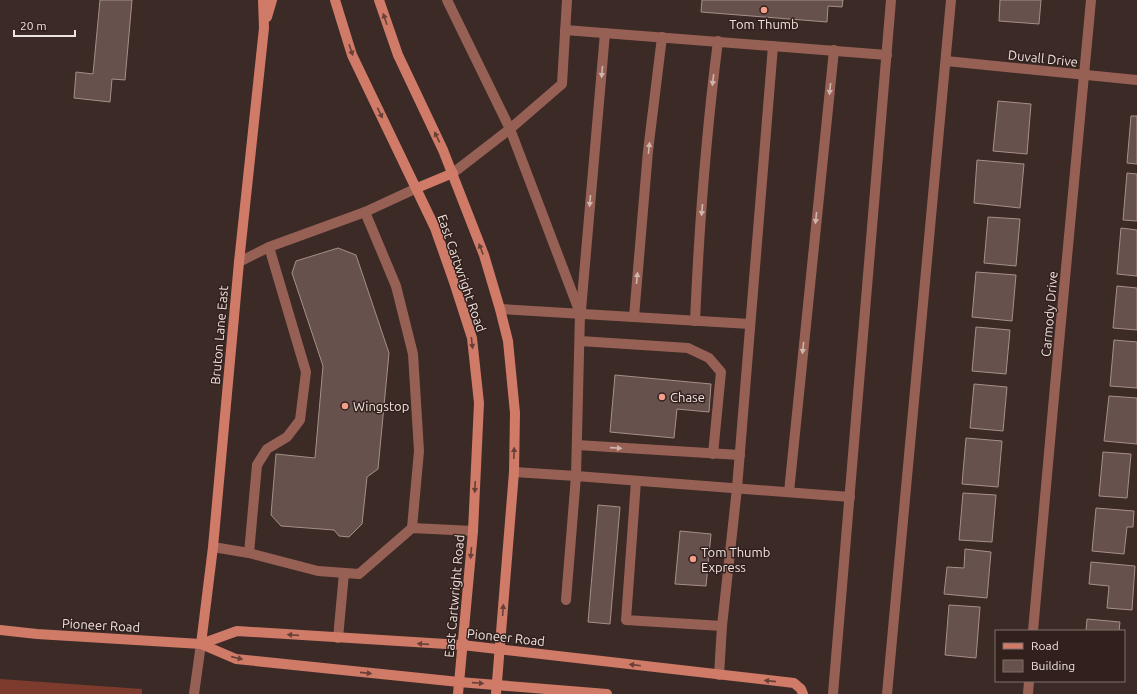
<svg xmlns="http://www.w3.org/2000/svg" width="1137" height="694" font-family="Ubuntu,sans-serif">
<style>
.green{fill:#7d3b2e}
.building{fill:#66514d;stroke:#a78f8a}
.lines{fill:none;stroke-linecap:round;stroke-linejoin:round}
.lane{stroke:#976055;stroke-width:10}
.street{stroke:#976055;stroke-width:10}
.secondary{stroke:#d07a68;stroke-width:10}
.oneway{fill:#694037}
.oneway2{fill:#d0b5af}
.poi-dot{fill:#f49d8b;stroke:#32201c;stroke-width:1.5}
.labels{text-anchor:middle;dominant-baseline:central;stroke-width:3;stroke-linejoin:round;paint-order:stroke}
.poi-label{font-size:13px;fill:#efe3e0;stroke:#32201c;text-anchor:start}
.street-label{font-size:13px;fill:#efe3e0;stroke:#32201c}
</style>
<rect width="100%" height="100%" fill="#3c2a26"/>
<!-- green -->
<path class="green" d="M0,679L142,689V694H0Z"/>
<!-- building -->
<g class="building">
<path d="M100,0H132L125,80L112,79L110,102L74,98L76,72L93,74Z"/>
<path d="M702,0H843L842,7L828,6L827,22L701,12Z"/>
<path d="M1000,0H1041L1039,24L999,21Z"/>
<path d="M998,101L1031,104L1027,154L993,151Z"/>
<path d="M1131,116H1137V164L1127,163Z"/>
<path d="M977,160L1024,164L1020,208L974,203Z"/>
<path d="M1127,173L1137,174V221L1123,220Z"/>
<path d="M988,217L1020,219L1016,266L984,263Z"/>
<path d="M1121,228L1137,230V276L1117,274Z"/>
<path d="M338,248L356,255L389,353L378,469L367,477L362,524L349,537L339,536L334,530L281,526L271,515L276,454L315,458L323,366L292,273L296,261Z"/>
<path d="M976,272L1016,275L1012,321L972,317Z"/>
<path d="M1117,286L1137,288V330L1113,328Z"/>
<path d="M976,327L1010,330L1006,374L972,371Z"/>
<path d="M1114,340L1137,342V388L1110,386Z"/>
<path d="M615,375L711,384L709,412L677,409L674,438L610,432Z"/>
<path d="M974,384L1007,387L1003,431L970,428Z"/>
<path d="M1109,396L1137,398V444L1104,441Z"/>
<path d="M966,438L1002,441L998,487L962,484Z"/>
<path d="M1103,452L1131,454L1127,498L1099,496Z"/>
<path d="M963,493L996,495L992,542L959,540Z"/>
<path d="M598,505L620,507L610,624L588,622Z"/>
<path d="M1096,508L1134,511L1133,527H1127L1124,554L1092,551Z"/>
<path d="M680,531L711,534L706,586L675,584Z"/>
<path d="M965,549L991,552L987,598L944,594L947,567L964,568Z"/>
<path d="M1091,562L1135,566L1132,610L1107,608L1109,586L1089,584Z"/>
<path d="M949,605L980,607L976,658L945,655Z"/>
<path d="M1087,619L1120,622L1119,631H1086Z"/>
</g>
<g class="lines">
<!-- lane -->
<g class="lane">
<path d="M447,0L510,129L580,313L576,476L566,600"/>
<path d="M565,30L887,55"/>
<path d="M453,173L510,129L562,84L567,0"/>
<path d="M365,212L396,286L413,354L419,451L412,528"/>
<path d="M239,262L269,247L365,212L417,188"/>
<path d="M500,309L750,324"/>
<path d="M581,310L605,33"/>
<path d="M634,317L648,151L662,37"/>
<path d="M695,321C699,228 706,134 718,41"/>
<path d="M580,341L688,348L709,358L721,372L713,454"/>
<path d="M577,445L740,455"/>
<path d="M514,472L576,476L850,497"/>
<path d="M636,481L626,620L722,626L737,488L773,46"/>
<path d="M789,492L834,50"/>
<path d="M213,547L249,553L318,571L359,574L412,528L473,531"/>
<path d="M249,553L257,465L267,449L287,437L300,420L306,372L269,247"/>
<path d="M338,638L344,573"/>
<path d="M719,675L722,626"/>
<path d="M194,694L201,644"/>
<path d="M833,694L891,0"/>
<path d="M887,694L951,0"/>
</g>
<!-- street -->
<g class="street">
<path d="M946,61L1137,80"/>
<path d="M1033,631L1055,386L1091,0"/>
<path d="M1028,694L1029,681"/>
</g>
<!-- secondary -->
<g class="secondary">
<path d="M335,0L352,55L435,228L454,282L472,338L479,403L473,531L458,694"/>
<path d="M379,0L398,55L443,150L484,255L500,309L508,341L515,413L514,472L496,694"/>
<path d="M267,17L272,0"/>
<path d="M417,188L453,173"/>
<path d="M0,630L37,634L201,644L236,659L459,682L607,694"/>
<path d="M201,644L213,547L239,262L264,28L263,0"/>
<path d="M201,644L237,631L462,645L794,683L801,689L803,694"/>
</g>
</g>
<!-- one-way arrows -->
<defs><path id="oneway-solid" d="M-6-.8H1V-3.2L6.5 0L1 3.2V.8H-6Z"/></defs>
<g class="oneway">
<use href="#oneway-solid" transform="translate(385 19) rotate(-109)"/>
<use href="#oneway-solid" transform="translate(351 50) rotate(71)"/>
<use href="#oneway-solid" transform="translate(380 113) rotate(64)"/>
<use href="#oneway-solid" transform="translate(437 137) rotate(-116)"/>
<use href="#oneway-solid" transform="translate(481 249) rotate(-111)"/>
<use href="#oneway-solid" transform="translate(472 343) rotate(83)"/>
<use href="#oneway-solid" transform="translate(514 453) rotate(-88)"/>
<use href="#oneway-solid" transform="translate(475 487) rotate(93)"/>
<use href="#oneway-solid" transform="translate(471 553) rotate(95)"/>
<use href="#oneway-solid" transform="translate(503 610) rotate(-86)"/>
<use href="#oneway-solid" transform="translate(293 635) rotate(-176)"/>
<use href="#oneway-solid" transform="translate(423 644) rotate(-176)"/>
<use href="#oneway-solid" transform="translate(237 658) rotate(13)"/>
<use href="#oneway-solid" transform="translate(635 665) rotate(-173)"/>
<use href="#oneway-solid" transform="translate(366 673) rotate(6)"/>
<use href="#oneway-solid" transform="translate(770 681) rotate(-174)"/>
<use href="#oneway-solid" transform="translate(478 683) rotate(4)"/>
</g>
<g class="oneway2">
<use href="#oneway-solid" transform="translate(602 72) rotate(95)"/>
<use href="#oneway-solid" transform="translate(713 80) rotate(97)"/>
<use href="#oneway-solid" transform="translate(830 89) rotate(96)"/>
<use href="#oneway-solid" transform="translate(649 148) rotate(-84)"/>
<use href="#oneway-solid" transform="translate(590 201) rotate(95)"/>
<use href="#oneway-solid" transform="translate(702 210) rotate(95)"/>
<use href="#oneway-solid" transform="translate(816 218) rotate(96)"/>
<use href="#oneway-solid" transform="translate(637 278) rotate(-85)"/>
<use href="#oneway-solid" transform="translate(803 348) rotate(96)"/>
<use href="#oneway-solid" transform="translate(616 448) rotate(4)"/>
</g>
<!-- markers -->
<g class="poi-dot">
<circle cx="764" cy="10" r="4"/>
<circle cx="662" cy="397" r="4"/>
<circle cx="345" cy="406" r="4"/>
<circle cx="693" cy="559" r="4"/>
</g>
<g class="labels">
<!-- poi labels -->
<g class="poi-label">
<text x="764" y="24" text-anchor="middle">Tom Thumb</text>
<text x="670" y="397">Chase</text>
<text x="353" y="406">Wingstop</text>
<text x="701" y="552">Tom Thumb<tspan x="701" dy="15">Express</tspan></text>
</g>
<!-- street labels -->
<g class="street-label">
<text transform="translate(1043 58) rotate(6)">Duvall Drive</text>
<text transform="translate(462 273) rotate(71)">East Cartwright Road</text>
<text transform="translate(1049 314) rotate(-85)">Carmody Drive</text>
<text transform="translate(219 335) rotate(-85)">Bruton Lane East</text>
<text transform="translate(454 596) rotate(-85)">East Cartwright Road</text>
<text transform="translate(101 625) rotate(3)">Pioneer Road</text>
<text transform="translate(506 637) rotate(6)">Pioneer Road</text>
</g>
</g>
<!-- legend -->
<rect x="995" y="630" width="130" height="52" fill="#32201c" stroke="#7e6e6a"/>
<rect x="1003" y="643" width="20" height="6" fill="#d07a68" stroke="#7e6e6a"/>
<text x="1031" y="650" font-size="12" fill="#efe3e0">Road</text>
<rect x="1003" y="660" width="20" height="12" fill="#66514d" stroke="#7e6e6a"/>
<text x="1031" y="670" font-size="12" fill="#efe3e0">Building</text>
<!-- scale -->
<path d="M14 30v6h61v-6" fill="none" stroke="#efe3e0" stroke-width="2"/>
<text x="20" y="30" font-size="12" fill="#efe3e0" stroke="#32201c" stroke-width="3" paint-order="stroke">20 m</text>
</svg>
